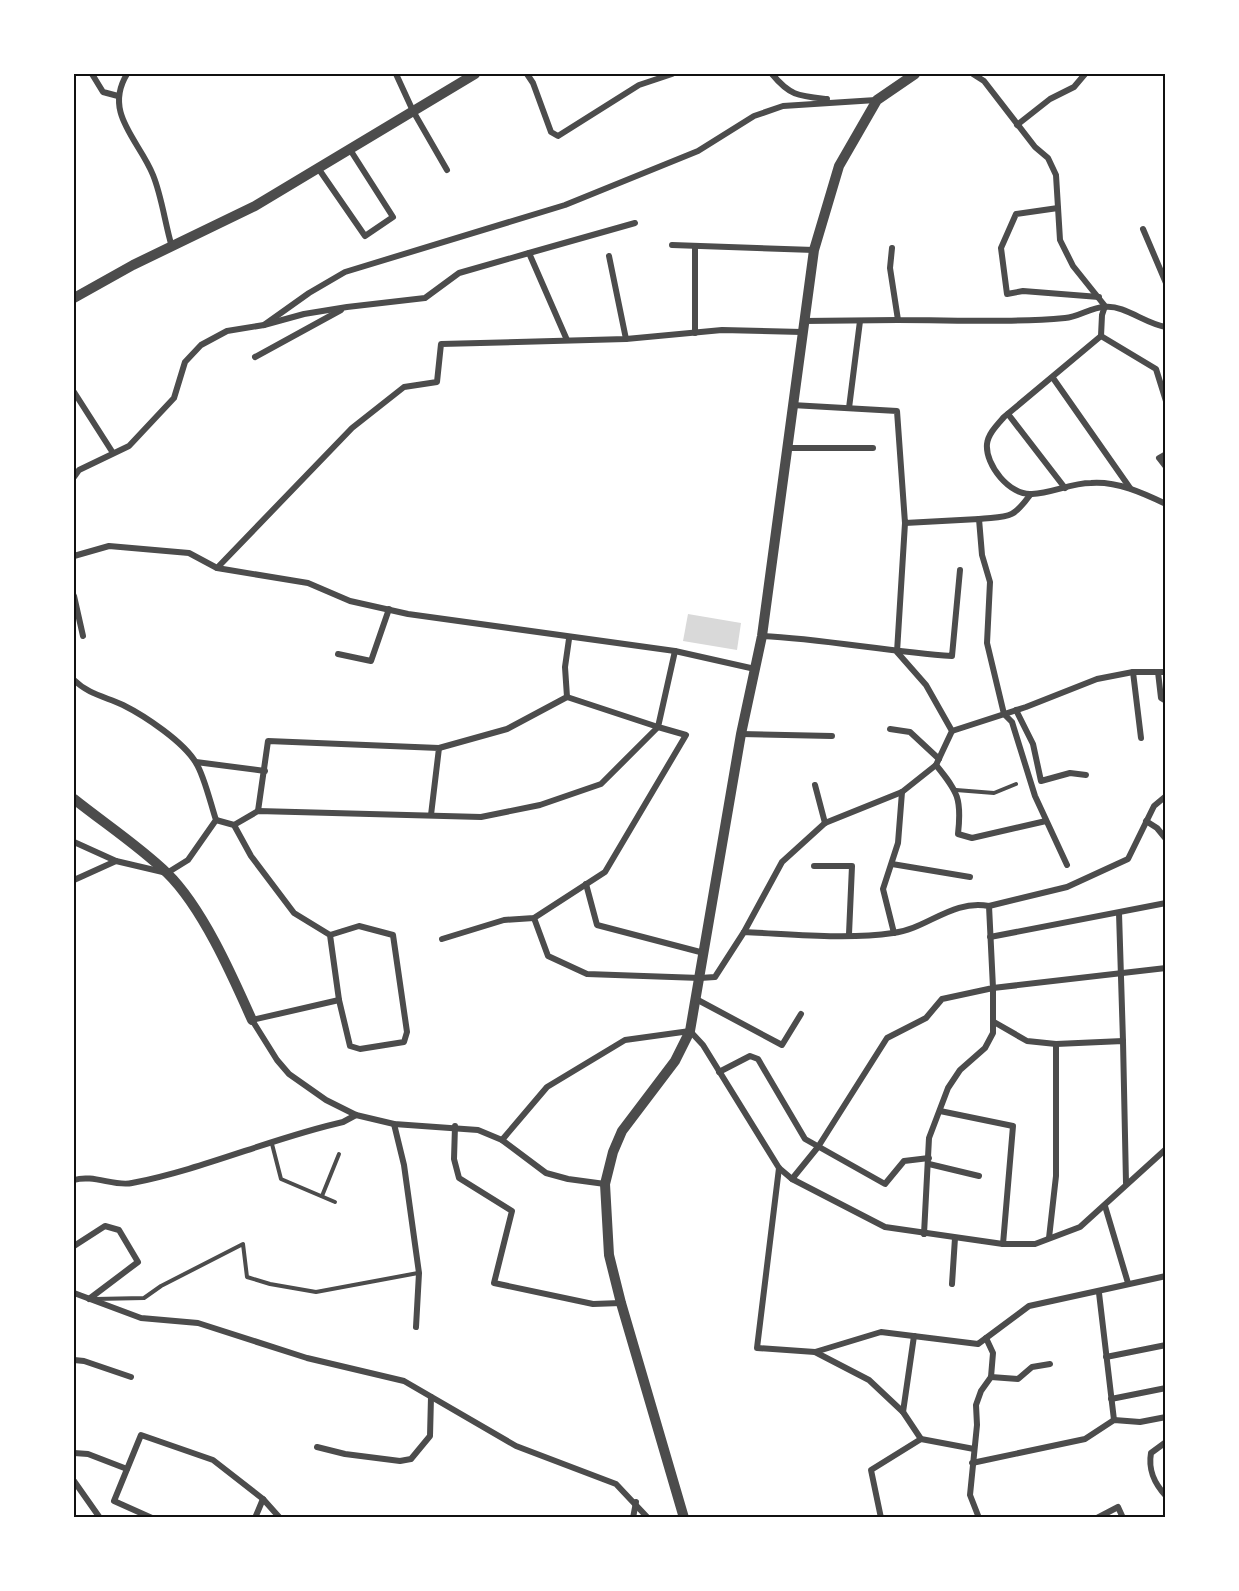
<svg xmlns="http://www.w3.org/2000/svg" width="1239" height="1591" font-family="'Asap Condensed',sans-serif">
<style>
.water{fill:#d9d9d9}
.lines{fill:none;stroke-linecap:round;stroke-linejoin:round}
.service{stroke:#4c4c4c;stroke-width:4}
.minor{stroke:#4c4c4c;stroke-width:6}
.tertiary{stroke:#4c4c4c;stroke-width:10}
.neatline{fill:none;stroke:#111;stroke-width:2}
</style>
<rect width="100%" height="100%" fill="#fff"/>
<!-- water -->
<path class="water" d="M688,614L741,623L737,650L683,641Z"/>
<g class="lines">
<!-- service -->
<g class="service">
<path d="M956,790L994,793L1016,784"/>
<path d="M272,1144L281,1179L335,1202"/>
<path d="M322,1196L339,1154"/>
<path d="M95,1299L144,1298L161,1286L243,1244L247,1277L270,1284L316,1292L418,1273"/>
</g>
<!-- minor -->
<g class="minor">
<path d="M92,74L103,92L118,96"/>
<path d="M127,74C103,113 139,140 153,175C162,197 165,224 172,247"/>
<path d="M396,74L413,111L447,170"/>
<path d="M527,74L533,83L551,132L558,136L639,85L672,74"/>
<path d="M772,74C790,96 799,96 827,99"/>
<path d="M973,74L984,81L1035,147L1048,158L1056,175L1060,240L1073,266L1105,306L1102,315L1101,336L1004,417C997,425 988,434 987,444C985,465 1010,496 1032,494C1052,493 1071,483 1091,483C1117,481 1143,493 1166,504"/>
<path d="M1017,125L1050,99L1074,87L1085,74"/>
<path d="M318,168L365,236L393,217L349,148"/>
<path d="M1058,208L1016,214L1001,248L1007,294L1023,291L1099,297"/>
<path d="M1143,229L1166,283"/>
<path d="M672,245L814,250"/>
<path d="M695,247V333"/>
<path d="M892,248L890,268L898,320C954,320 1010,323 1065,318C1079,317 1091,307 1105,307C1125,305 1145,324 1166,327"/>
<path d="M529,253L635,223"/>
<path d="M609,256L626,339"/>
<path d="M803,321L898,320"/>
<path d="M264,325L309,293L345,272L565,205L698,151L754,116L783,106L876,100"/>
<path d="M1101,336L1156,369L1166,401"/>
<path d="M255,357L341,310"/>
<path d="M1053,378L1130,488"/>
<path d="M74,392L113,453"/>
<path d="M792,405L897,411L905,523L979,519L982,555L990,582L987,643L1004,714L1012,722L1035,796L1067,865"/>
<path d="M849,408L860,321"/>
<path d="M1008,414L1065,488"/>
<path d="M787,448H873"/>
<path d="M1166,454L1159,458L1166,467"/>
<path d="M74,477L79,470L129,446L174,398L185,362L201,345L227,331L264,325L304,314L347,307L425,298L459,273L529,253L567,340"/>
<path d="M979,519C1008,516 1012,520 1030,495"/>
<path d="M74,556L109,546L189,553L217,568L352,428L404,387L437,382L441,344L626,339L722,330L802,332"/>
<path d="M217,568L308,583L350,601L408,614L675,651L755,669"/>
<path d="M74,596L83,636"/>
<path d="M762,636C826,639 888,652 952,656L960,570"/>
<path d="M338,654L371,661L389,609"/>
<path d="M1133,672L1141,738"/>
<path d="M1158,672L1161,698L1166,701"/>
<path d="M74,680C88,694 106,697 123,705C145,716 184,742 196,763C204,775 211,805 216,820L188,860L167,873L116,861L74,842"/>
<path d="M1016,710L1033,744L1041,781L1070,773L1086,775"/>
<path d="M890,729L910,732L939,759"/>
<path d="M952,731L1026,707L1097,679L1133,672H1166"/>
<path d="M741,734L832,736"/>
<path d="M439,748L507,729L567,697L565,667L569,639"/>
<path d="M196,762L265,771"/>
<path d="M936,765C958,792 962,799 958,834L972,838L1046,821"/>
<path d="M815,785L825,823"/>
<path d="M258,811L268,741L439,748L431,815"/>
<path d="M216,820L234,825L251,856L294,913L330,935L359,926L393,935L407,1032L404,1042L360,1049L350,1046L339,1000L330,935"/>
<path d="M1146,821L1157,828L1166,839"/>
<path d="M234,825L258,811L481,817L540,805L601,784L658,727L567,697"/>
<path d="M892,864L970,877"/>
<path d="M814,866H852L849,934"/>
<path d="M74,880L116,861"/>
<path d="M586,884L597,925L704,953"/>
<path d="M989,906L1067,887L1128,859L1154,806L1166,796"/>
<path d="M1119,913L1123,1041"/>
<path d="M534,918L548,956L587,974L700,978L715,977L744,932C791,934 846,940 893,933C927,929 952,899 989,906L993,988L942,999L926,1018L887,1038L818,1147L792,1179"/>
<path d="M744,932L782,862L825,823L902,792L936,765L952,731L926,685L897,652L905,523"/>
<path d="M894,933L883,889L898,843L902,792"/>
<path d="M990,937L1166,903"/>
<path d="M442,939L504,920L534,918L605,872L686,735L658,727L675,651"/>
<path d="M696,999L782,1045L801,1014"/>
<path d="M339,1000L252,1020L277,1060L289,1074L326,1100L356,1115L394,1124L478,1130L502,1140L546,1173L568,1179L605,1184"/>
<path d="M994,1022L1027,1041L1056,1044L1123,1041L1126,1183"/>
<path d="M719,1072L750,1056L758,1059L805,1139L885,1184L904,1161L929,1158"/>
<path d="M940,1111L1013,1126L1003,1244"/>
<path d="M394,1124L404,1165L419,1273L416,1327"/>
<path d="M455,1126L454,1159L459,1178L512,1211L494,1283L593,1304L621,1303"/>
<path d="M502,1140L547,1087L625,1040L690,1031L703,1045L779,1168L792,1179L885,1227L1003,1244H1035L1080,1227L1166,1149"/>
<path d="M929,1164L979,1176"/>
<path d="M779,1168L757,1348L815,1352L869,1380L903,1412L921,1439L974,1449"/>
<path d="M74,1180C93,1174 115,1187 132,1183C204,1169 272,1138 343,1122L356,1115"/>
<path d="M1105,1206L1128,1283"/>
<path d="M924,1234L929,1138L948,1088L960,1070L985,1048L993,1033V988L1166,968"/>
<path d="M1049,1238L1056,1176V1044"/>
<path d="M74,1246L105,1226L119,1230L138,1262L89,1299"/>
<path d="M952,1284L955,1238"/>
<path d="M74,1293L141,1318L198,1323L307,1358L404,1381L516,1446L616,1484L648,1518"/>
<path d="M1099,1293L1114,1420"/>
<path d="M986,1338L993,1353L991,1377L1018,1379L1032,1367L1050,1364"/>
<path d="M815,1352L881,1332L978,1344L1029,1306L1166,1276"/>
<path d="M1106,1357L1166,1345"/>
<path d="M74,1360L84,1361L131,1377"/>
<path d="M1111,1399L1166,1388"/>
<path d="M903,1412L914,1336"/>
<path d="M1166,1442L1151,1453C1148,1470 1154,1483 1166,1496"/>
<path d="M317,1447L345,1454L400,1461L411,1459L430,1436L431,1397"/>
<path d="M74,1453L88,1454L127,1469"/>
<path d="M972,1463L1085,1439L1114,1420L1140,1422L1166,1417"/>
<path d="M74,1481L100,1518"/>
<path d="M152,1518L114,1501L141,1435L213,1460L263,1499L280,1518"/>
<path d="M255,1518L263,1499"/>
<path d="M633,1518L636,1502"/>
<path d="M881,1518L871,1470L921,1439"/>
<path d="M979,1518L970,1495L977,1425L976,1405L981,1391L991,1377"/>
<path d="M1097,1518L1118,1507L1123,1518"/>
</g>
<!-- tertiary -->
<g class="tertiary">
<path d="M74,298L133,265L255,206L475,74"/>
<path d="M74,799C104,823 139,846 167,873C202,907 232,975 252,1020"/>
<path d="M684,1518L621,1303L609,1255L605,1184L613,1152L622,1131L675,1061L690,1031L741,734L762,636L814,250L839,166L877,100L915,74"/>
</g>
</g>
<!-- border -->
<rect width="1239" height="1591" fill="none" stroke="#ffffff" stroke-width="150"/>
<rect x="75" y="75" width="1089" height="1441" class="neatline"/>
</svg>
